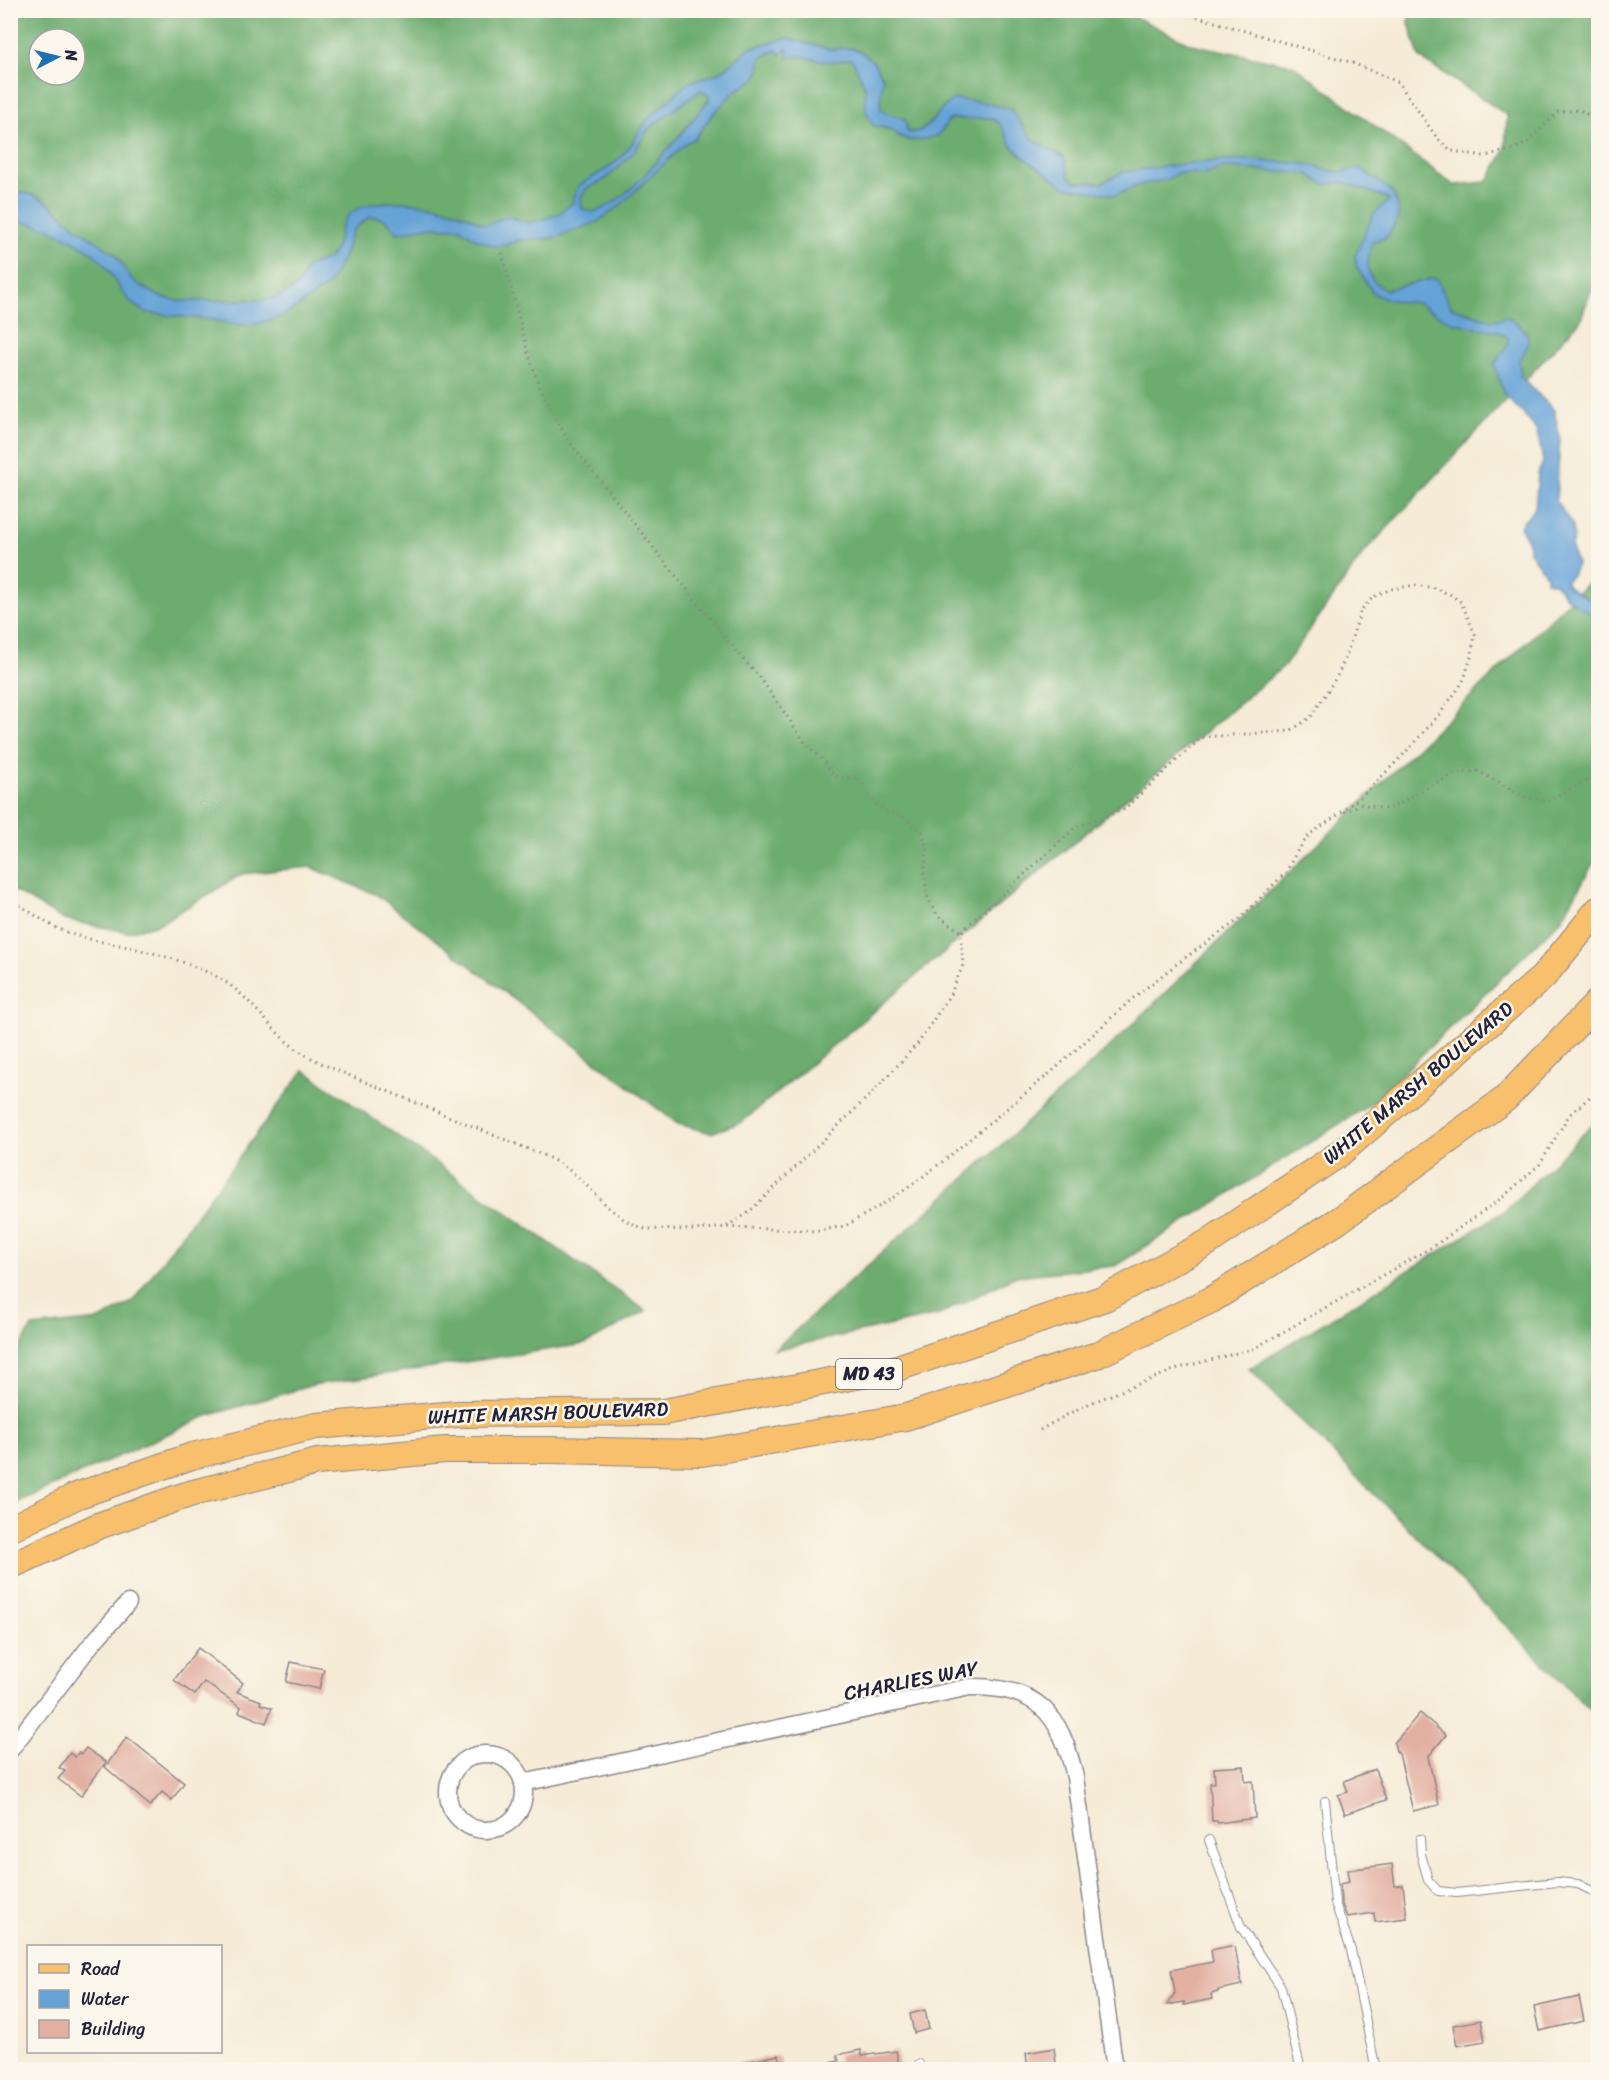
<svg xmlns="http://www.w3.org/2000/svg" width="1609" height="2080" font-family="Sriracha,sans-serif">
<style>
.forest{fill:#6cac6e;stroke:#476754;stroke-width:1.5;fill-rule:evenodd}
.water{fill:#65a2d6;stroke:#446288;stroke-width:1.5;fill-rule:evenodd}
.building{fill:#e2afa1}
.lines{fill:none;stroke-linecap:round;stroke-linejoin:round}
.lane-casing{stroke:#8c8688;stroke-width:10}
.street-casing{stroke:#8c8688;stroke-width:19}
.primary-casing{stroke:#8c8688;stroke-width:28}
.path{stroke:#8c8688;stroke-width:3;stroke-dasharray:1.5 4.5;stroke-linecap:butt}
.lane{stroke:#fff;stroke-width:8}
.street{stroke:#fff;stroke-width:16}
.primary{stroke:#f8bf6c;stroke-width:26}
.labels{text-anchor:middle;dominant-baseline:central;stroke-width:5;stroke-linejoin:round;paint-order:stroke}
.shield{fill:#fbf7ec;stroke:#636270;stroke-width:1.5}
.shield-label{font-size:18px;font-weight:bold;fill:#22223b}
.street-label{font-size:20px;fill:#22223b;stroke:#fbf7ec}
</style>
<rect width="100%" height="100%" fill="#fbf7ec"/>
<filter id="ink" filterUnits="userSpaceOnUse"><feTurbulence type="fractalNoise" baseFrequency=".0167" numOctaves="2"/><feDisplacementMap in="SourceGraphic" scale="12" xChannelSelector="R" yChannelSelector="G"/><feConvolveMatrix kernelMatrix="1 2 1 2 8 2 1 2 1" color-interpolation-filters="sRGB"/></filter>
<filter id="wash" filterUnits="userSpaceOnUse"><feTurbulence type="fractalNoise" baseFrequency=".008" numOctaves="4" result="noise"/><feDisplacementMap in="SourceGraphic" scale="24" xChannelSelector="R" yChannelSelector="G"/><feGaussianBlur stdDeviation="1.35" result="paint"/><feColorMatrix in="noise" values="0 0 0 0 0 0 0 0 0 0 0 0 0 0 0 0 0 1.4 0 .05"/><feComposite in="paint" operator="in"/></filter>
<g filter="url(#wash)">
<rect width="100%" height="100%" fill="#f5ebd6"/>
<!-- forest -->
<g class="forest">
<path d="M11,11H1123L1191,44L1293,65L1454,185L1487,182L1505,150L1507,115L1419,57L1409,23L1410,11H1598V272L1580,321L1363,554L1285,665L742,1122L711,1133L678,1124L377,895L310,867L242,874L159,924L128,932L64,920L11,889ZM39,39H75V75H39Z"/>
<path d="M1598,573V855L1561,920L1371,1104L1115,1266L1016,1276L939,1315L774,1350L1103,1053Z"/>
<path d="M304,1070L646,1311L585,1344L313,1385L207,1416L11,1505V1363L32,1327L100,1320L132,1302Z"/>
<path d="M1598,1119V1718L1249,1369L1505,1211Z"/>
</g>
<!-- water -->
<path class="water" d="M787,38L829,49L852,48L863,53L874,63L883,78L880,107L884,112L905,119L908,132C931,135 936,108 955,99L987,103L1010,109L1031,137L1039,144L1064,157L1069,177L1076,182L1101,183L1123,172L1190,163L1247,160L1298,163L1316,166L1324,170L1341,172L1360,168L1389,189L1394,196L1398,207V219L1387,237C1383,239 1378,239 1374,241C1370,244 1370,250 1369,255C1366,273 1370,280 1385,290L1434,278L1437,279L1450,306L1453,308L1491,320L1507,317C1527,330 1537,338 1519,360L1521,377L1554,410L1560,438L1556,501L1572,525L1574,537L1571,546L1577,564L1572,575L1565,582L1570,588L1598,604V619L1566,597L1555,583L1546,581V575L1529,551V545L1520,526L1535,508L1538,474L1543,462L1541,450L1537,432L1530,421L1504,394L1494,364L1508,345V338L1499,332L1451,322L1417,303L1401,302L1380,297L1373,293L1357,268L1355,256L1373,215L1389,200L1387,198L1343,182L1323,184L1308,174L1229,168H1223L1207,174L1178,173L1166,180L1140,185L1116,195L1070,188L1064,186L1022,156L1012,146L1000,124L991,118L952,119L948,121L939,135L921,140H909L899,136L893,130L873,125L866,111L865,87L854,63L851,59L829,62L799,56L787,58L788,51L786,48L781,55L776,50L762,57L760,60L759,72L755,79L734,92L714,113L695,138L685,144L618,207L597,222L554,238L519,240L506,245L494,246L478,240L460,228L426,227L398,233C390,222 383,215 369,217L352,231L344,256L329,284L298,307L279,318L256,324L238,325L214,320L148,313C123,304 118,280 102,262C84,242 37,221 11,221V191L33,195L46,201L77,228L115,254L131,278L139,285L161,297L178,301L263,300L277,297L292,290L299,283L308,266C337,258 334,255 341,228C352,188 438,203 465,215C473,218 478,223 486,225L507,216L530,223L559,214L573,202L577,189L580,185L608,168L621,157L631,145L647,120L688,83L721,72L750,48ZM701,90L709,95V100C685,128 630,202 596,211C591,213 587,210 582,209L581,197L586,189L604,180L619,167L635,150L648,129Z"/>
<g id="blocks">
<!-- building -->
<g class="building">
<path d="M198,1648L243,1683L237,1692L261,1701L260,1704L272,1708L266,1723L239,1712L241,1707L204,1682L195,1695L174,1680Z"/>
<path d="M291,1662L324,1669L319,1689L286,1682Z"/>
<path d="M1420,1713L1446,1735L1428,1757L1439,1805L1413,1811L1399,1754L1396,1751L1394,1743Z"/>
<path d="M127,1737L184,1783L172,1800L162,1792L150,1806L105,1767Z"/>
<path d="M86,1748L106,1762L81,1796L58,1779L65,1771L59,1768L70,1753L75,1757L79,1752L81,1754Z"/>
<path d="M1244,1766L1245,1782L1253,1781L1255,1818L1218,1823L1217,1821H1212L1210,1783H1215L1214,1768Z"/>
<path d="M1375,1769L1386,1800L1345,1814L1338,1795L1348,1792L1344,1781Z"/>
<path d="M1392,1864L1395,1886L1403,1885L1407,1918L1375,1922L1374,1913L1347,1917L1341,1902L1340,1884L1349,1882L1347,1870Z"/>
<path d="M1230,1946L1235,1947L1242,1985L1218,1990V1992L1211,1994L1212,1999L1184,2005V2002L1167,2005L1175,1993L1171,1970L1213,1962L1211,1950Z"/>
<path d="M1579,1997L1584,2021L1539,2031L1534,2007Z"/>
<path d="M925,2010L929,2029L914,2033L910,2014Z"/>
<path d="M1481,2020L1485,2041L1457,2046L1453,2025Z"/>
<path d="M1054,2048L1057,2070H1028L1026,2053Z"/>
<path d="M861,2050L862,2056L896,2051L900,2070H828L827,2063L839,2061L837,2055Z"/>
<path d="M779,2055L782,2070H741L740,2063Z"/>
</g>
</g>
</g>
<g filter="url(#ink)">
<use href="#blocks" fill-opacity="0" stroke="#8c8688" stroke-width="1.5"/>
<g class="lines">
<!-- lane casing -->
<g class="lane-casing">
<g id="lane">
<path d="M1325,1801L1335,1903L1351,1950L1376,2070"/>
<path d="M1420,1839L1421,1854L1428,1880L1438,1891L1457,1893L1557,1882L1578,1884L1598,1894"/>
<path d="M1209,1840L1241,1927L1281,1987L1301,2070"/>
<path d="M919,2064V2070"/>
</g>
</g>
<!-- street casing -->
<g class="street-casing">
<g id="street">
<path d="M10,1750L90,1646L128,1603"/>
<circle cx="486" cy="1792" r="38"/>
<path d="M523,1783L970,1687C1038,1686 1061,1714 1075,1777L1115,2070"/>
</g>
</g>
<!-- primary casing -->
<g class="primary-casing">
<g id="primary">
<path d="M10,1529L76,1496L192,1456L316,1426L458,1414L663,1412L894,1369L1105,1298L1207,1243L1339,1154L1543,977L1598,910"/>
<path d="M10,1566L98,1526L189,1494L317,1462L445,1450H549L702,1453L906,1417L1097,1355L1211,1300L1338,1221L1505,1099L1598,1002"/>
</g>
</g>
<!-- path -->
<g class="path">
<path d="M1174,10L1350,62L1398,82L1437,138L1452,151L1484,156L1512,150L1528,142L1558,112L1580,110L1598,121"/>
<path d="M502,253L528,353L540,388L567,439L735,650L760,678L807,745L822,759L833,774L840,778L849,777L859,779L874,802L884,810L905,818L923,833L927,850L924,875L928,899L938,916L961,932L963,965L951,993L919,1042L876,1089L747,1214L727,1226"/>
<path d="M1344,812L1361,804L1386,809L1400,804L1418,792L1454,774L1477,771L1499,782L1522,796L1547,801L1598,775"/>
<path d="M10,898C29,911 48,926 70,933C90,941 112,943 133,948C157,954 184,961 207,972C242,987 257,1013 283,1038C296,1051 313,1059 329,1067L545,1156L563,1165L578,1177L609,1208L626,1221L645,1229L695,1230L726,1227L817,1231L845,1226L875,1209L905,1190L942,1162L1056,1068L1132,999L1178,963L1241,918L1286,872L1296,853L1310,834L1338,815L1368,790L1404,754L1439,715L1463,682L1471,657L1475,634L1461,602L1451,595L1435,588L1415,585L1391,589L1373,597L1361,610L1345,659L1337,676L1311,717L1290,731L1202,737L1123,810L1076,827L961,932"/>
<path d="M1040,1430L1081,1407L1179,1368L1253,1349L1434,1246L1503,1197L1540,1164L1569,1115L1598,1090"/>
</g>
<!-- lane -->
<use href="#lane" class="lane"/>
<!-- street -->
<use href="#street" class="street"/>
<!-- primary -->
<use href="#primary" class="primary"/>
</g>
</g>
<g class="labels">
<!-- shield labels -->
<rect class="shield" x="836" y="1359" width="66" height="30" rx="4.5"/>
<g class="shield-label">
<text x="869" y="1374">MD 43</text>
</g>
<!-- street labels -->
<g class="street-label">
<text transform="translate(1418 1083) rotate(-40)">WHITE MARSH BOULEVARD</text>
<text transform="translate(548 1413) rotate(-2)">WHITE MARSH BOULEVARD</text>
<text transform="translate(911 1681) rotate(-11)">CHARLIES WAY</text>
</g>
</g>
<!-- margin -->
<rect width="1609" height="2080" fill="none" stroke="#fbf7ec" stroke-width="36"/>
<!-- legend -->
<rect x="27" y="1945" width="195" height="108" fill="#fbf7ec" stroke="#a4a2a5" stroke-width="1.5"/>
<rect x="39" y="1964" width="30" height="9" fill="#f8bf6c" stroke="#a4a2a5" stroke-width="1.5"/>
<text x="81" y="1975" font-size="18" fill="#22223b">Road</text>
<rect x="39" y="1990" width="30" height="18" fill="#65a2d6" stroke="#a4a2a5" stroke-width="1.5"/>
<text x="81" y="2005" font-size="18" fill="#22223b">Water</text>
<rect x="39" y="2020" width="30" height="18" fill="#e2afa1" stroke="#a4a2a5" stroke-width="1.5"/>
<text x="81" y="2035" font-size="18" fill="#22223b">Building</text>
<!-- north arrow -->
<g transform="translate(57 57) rotate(83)"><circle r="28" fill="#fbf7ec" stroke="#a4a2a5" stroke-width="1.5"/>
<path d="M0-4.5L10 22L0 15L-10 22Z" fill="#1f6fb2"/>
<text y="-9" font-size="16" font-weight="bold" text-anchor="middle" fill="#22223b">N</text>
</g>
</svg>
